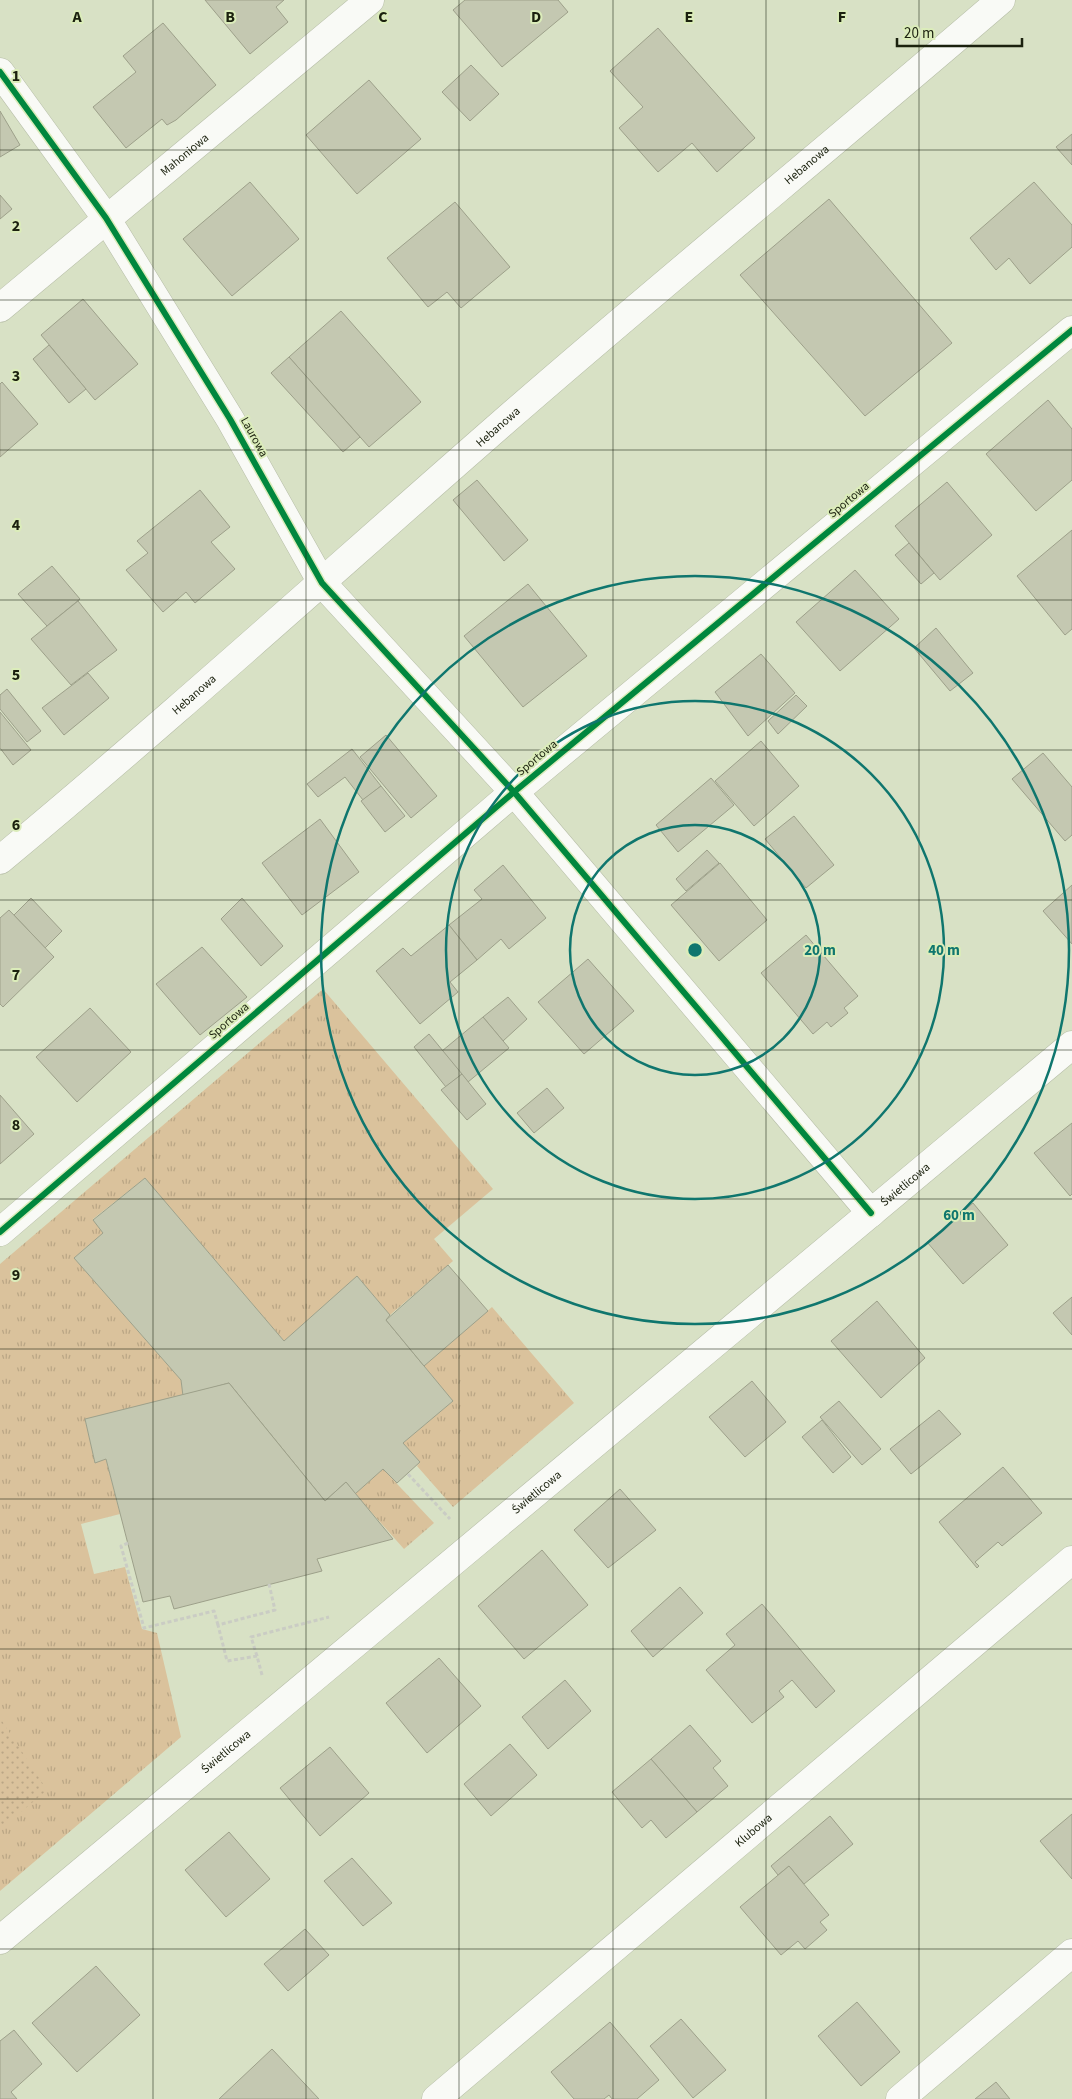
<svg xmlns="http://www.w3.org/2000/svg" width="1072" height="2099" font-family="'Source Sans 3',sans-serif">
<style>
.grass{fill:url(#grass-tufts)}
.park{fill:url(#park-dots)}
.building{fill:#c4c8b1;stroke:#9da08a}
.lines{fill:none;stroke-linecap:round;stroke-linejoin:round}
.minor-casing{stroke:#b6bda7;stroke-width:29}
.path{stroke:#caccc4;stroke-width:3;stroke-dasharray:4 2.5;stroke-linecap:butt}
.minor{stroke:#f9faf6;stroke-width:28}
.cycleway-casing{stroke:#dbecba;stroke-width:9}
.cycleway{stroke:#00873e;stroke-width:6}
.grid{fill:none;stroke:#1b210e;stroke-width:1;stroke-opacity:0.55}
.ring{fill:none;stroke:#0f766e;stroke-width:2.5}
.labels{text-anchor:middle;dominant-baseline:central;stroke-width:4;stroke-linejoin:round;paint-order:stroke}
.street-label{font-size:12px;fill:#1b210e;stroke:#dbecba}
.grid-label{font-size:16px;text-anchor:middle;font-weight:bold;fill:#1b210e;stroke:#dbecba;stroke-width:4;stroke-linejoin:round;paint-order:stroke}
.centre{fill:#0f766e;stroke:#dbecba;stroke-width:2.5}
.ring-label{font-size:15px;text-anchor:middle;font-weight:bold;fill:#0f766e;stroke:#dbecba;stroke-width:4;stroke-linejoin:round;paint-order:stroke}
</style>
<defs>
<pattern id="grass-tufts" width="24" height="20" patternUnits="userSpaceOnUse" patternTransform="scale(1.25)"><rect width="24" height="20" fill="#dac29c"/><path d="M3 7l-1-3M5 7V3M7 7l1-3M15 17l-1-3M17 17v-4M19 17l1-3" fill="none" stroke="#baa685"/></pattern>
<pattern id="park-dots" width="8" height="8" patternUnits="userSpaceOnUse" patternTransform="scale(1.25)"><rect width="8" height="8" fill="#dac29c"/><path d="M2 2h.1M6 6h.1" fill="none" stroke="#baa685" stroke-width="1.8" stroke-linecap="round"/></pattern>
</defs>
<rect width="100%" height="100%" fill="#d8e1c5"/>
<!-- grass -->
<g class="grass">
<path d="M323,989L493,1189L434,1239L453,1261L390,1315L357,1276L284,1341L145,1178L93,1219L103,1233L74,1258L181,1380L183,1396L85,1419L95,1462L106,1459L120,1514L81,1524L94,1574L125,1567L142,1629L157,1633L181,1737L0,1891V1264Z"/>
<path d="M492,1307L574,1403L453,1507L417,1466L420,1462L403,1443L453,1401L424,1366Z"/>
<path d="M383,1469L434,1523L404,1549L355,1494Z"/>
</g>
<!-- park -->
<path class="park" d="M0,1718L47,1790L0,1830Z"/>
<!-- building -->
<g class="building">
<path d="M205,0H284L276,7L288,22L250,54Z"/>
<path d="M465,0H558L568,12L502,67L453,10Z"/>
<path d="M163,23L216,85L176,120L167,125L162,119L126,148L93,107L136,72L123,56Z"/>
<path d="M658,28L755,138L717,172L692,143L658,172L619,128L643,107L610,71Z"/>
<path d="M471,65L499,94L470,121L442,92Z"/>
<path d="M369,80L421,139L357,194L306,135Z"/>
<path d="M0,111L20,145L0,157Z"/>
<path d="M1072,134V165L1056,147Z"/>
<path d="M250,182L299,239L232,296L183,239Z"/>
<path d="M1034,182L1072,225V247L1030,284L1009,258L996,270L970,238Z"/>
<path d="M0,195L12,209L0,219Z"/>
<path d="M829,199L952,343L865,416L740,275Z"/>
<path d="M455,202L510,267L461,308L447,292L428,307L387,258Z"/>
<path d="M83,299L138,364L95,400L41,335Z"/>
<path d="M341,311L421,402L369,447L289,357Z"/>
<path d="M49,345L86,389L69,403L33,359Z"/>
<path d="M289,357L360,437L343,452L271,373Z"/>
<path d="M2,382L38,424L0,457V384Z"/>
<path d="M1048,400L1072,429V480L1036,511L986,454Z"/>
<path d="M477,480L528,540L504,561L453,500Z"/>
<path d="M947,482L992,535L940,580L895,526Z"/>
<path d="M200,490L230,527L211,542L235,569L195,603L186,592L163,612L126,570L148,553L137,541Z"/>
<path d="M1072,530V629L1065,635L1017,576Z"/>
<path d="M909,543L934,573L921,584L895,555Z"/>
<path d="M52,566L80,599L47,626L18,594Z"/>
<path d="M855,570L899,619L840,671L796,622Z"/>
<path d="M528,584L587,656L523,707L464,636Z"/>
<path d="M78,601L117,650L71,685L31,639Z"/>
<path d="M936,628L973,673L950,691L914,648Z"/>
<path d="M761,654L795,693L748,736L715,692Z"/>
<path d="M88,673L109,698L64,735L42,708Z"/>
<path d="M7,689L41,731L27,742L0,709V695Z"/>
<path d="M796,695L807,706L778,734L768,721Z"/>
<path d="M0,712L31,750L13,765L0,748Z"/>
<path d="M386,735L437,796L411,818L360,757Z"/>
<path d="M761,741L799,786L754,826L715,781Z"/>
<path d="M352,749L381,786L363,800L345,777L318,797L307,784Z"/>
<path d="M1043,753L1072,787V835L1065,841L1012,779Z"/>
<path d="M711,778L734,805L678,852L656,825Z"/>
<path d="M381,786L405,816L385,832L361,801Z"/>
<path d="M794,816L834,865L806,888L765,839Z"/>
<path d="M320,819L359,872L302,915L262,863Z"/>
<path d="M707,850L719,863L686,891L676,879Z"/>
<path d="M720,863L767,920L719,961L671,905Z"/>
<path d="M503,865L546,918L509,949L501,939L477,960L449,925L482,899L474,890Z"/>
<path d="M1072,885V944L1043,911Z"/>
<path d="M31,898L62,931L45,948L14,915Z"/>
<path d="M242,898L283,946L261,966L221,919Z"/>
<path d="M9,910L54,957L3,1007L0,1004V918Z"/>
<path d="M449,925L477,960L450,982L458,992L420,1024L376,971L403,948L411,956Z"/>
<path d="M806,935L858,996L844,1008L848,1013L831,1027L827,1022L813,1034L761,973Z"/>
<path d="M202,947L247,997L200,1035L156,984Z"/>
<path d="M588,959L634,1011L584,1054L538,1002Z"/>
<path d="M508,997L527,1019L503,1041L483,1017Z"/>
<path d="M90,1008L131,1052L77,1102L36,1057Z"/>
<path d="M483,1017L509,1048L468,1082L442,1051Z"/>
<path d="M429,1034L462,1074L446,1087L414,1047Z"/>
<path d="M462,1074L486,1104L467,1120L441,1090Z"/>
<path d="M547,1088L564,1108L534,1133L517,1113Z"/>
<path d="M0,1095L34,1134L0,1164Z"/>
<path d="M1072,1123V1194L1070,1196L1034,1153Z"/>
<path d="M145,1178L284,1341L357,1276L390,1315L386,1320L453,1401L403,1443L420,1462L397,1483L383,1469L355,1494L346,1482L325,1501L229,1383L183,1396L181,1380L74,1258L103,1233L93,1220Z"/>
<path d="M973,1203L1008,1245L963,1284L927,1242Z"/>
<path d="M448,1265L488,1311L424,1366L386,1320Z"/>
<path d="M1072,1297V1335L1053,1313Z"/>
<path d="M877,1301L925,1358L881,1398L831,1341Z"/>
<path d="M752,1381L786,1422L745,1457L709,1417Z"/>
<path d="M229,1383L325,1501L346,1482L393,1539L317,1559L322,1571L174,1609L170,1596L143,1602L106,1459L95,1463L85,1419Z"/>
<path d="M839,1401L881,1449L862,1465L820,1417Z"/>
<path d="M939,1410L961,1434L911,1474L890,1449Z"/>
<path d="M822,1420L851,1457L833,1473L802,1437Z"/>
<path d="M1003,1467L1042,1513L1002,1546L998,1542L975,1562L979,1566L977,1568L939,1522Z"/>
<path d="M620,1489L656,1530L608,1568L574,1530Z"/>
<path d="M542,1550L588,1605L524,1659L478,1606Z"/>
<path d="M680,1587L703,1613L653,1657L631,1631Z"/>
<path d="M762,1604L835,1691L816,1708L792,1680L779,1691L784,1697L752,1723L706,1670L735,1645L726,1634Z"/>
<path d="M439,1658L481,1706L427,1753L386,1703Z"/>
<path d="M565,1680L591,1711L548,1749L522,1717Z"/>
<path d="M690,1725L721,1761L713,1768L728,1786L697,1812L651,1759Z"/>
<path d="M510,1744L537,1775L491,1816L464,1784Z"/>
<path d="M330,1747L369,1793L320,1836L280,1788Z"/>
<path d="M651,1759L697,1812L666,1838L651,1820L642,1828L612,1792Z"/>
<path d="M1072,1814V1879L1040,1841Z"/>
<path d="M830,1816L853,1844L804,1884L789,1866L778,1875L771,1866Z"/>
<path d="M229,1832L270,1879L226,1917L185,1870Z"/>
<path d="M352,1858L392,1903L363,1926L324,1881Z"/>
<path d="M789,1866L829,1915L820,1922L827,1930L805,1949L798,1941L781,1955L740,1907Z"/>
<path d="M305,1929L329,1955L288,1991L264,1964Z"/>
<path d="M96,1966L140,2015L77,2072L32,2023Z"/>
<path d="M857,2002L900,2052L861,2086L818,2036Z"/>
<path d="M681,2019L726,2070L693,2098L650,2046Z"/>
<path d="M610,2022L659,2080L637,2099H612L609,2095L604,2099H574L551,2072Z"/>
<path d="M14,2030L42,2064L11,2092L17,2099H0V2041Z"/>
<path d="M272,2049L319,2099H219Z"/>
<path d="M996,2082L1010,2099H975Z"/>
</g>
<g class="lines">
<!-- minor casing -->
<g class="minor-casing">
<g id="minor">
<path d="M0,72L106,218L230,419L322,583L514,792L871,1213"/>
<path id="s1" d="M0,308L370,0"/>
<path id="s2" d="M0,860C170,719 334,570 500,425C665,281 835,143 1001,0"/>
<path d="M0,1232L514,792L1072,330"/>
<path id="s3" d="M0,1940L1072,1045"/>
<path id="s4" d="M436,2099L1072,1560"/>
<path d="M900,2099L1072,1953"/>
</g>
</g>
<!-- path -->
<g class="path">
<path d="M408,1474L450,1519"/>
<path d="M128,1543L121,1546L144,1628L214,1611L218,1625"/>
<path d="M257,1656L251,1637L329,1617"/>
<path d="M262,1675L257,1656L227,1661L218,1625L275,1610L269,1584"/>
</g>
<!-- minor -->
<use href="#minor" class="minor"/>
<!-- cycleway casing -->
<g class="cycleway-casing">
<g id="cycleway">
<path d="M0,72L106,218L230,419L322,583L514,792L871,1213"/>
<path d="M0,1232L514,792L1072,330"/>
</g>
</g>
<!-- cycleway -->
<use href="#cycleway" class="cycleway"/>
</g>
<!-- grid -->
<path class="grid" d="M153,0V2099M306,0V2099M459,0V2099M613,0V2099M766,0V2099M919,0V2099M0,150H1072M0,300H1072M0,450H1072M0,600H1072M0,750H1072M0,900H1072M0,1050H1072M0,1199H1072M0,1349H1072M0,1499H1072M0,1649H1072M0,1799H1072M0,1949H1072"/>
<!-- distance rings -->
<g class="ring">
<circle cx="695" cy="950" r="125"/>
<circle cx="695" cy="950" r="249"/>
<circle cx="695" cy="950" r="374"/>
</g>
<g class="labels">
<!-- street labels -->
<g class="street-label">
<text stroke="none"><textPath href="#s1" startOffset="240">Mahoniowa</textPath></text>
<text stroke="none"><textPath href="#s2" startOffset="1065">Hebanowa</textPath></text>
<text stroke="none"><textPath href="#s2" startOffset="660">Hebanowa</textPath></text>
<text transform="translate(254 437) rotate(61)">Laurowa</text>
<text transform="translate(849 500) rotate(-40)">Sportowa</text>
<text stroke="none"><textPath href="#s2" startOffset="255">Hebanowa</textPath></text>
<text transform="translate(537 758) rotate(-40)">Sportowa</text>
<text transform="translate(229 1021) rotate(-41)">Sportowa</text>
<text stroke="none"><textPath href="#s3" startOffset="1179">Świetlicowa</textPath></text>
<text stroke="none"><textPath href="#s3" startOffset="699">Świetlicowa</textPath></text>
<text stroke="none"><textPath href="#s3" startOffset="294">Świetlicowa</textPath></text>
<text stroke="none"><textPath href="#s4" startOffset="416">Klubowa</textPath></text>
</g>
</g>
<g class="grid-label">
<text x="77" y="22">A</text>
<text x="230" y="22">B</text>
<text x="383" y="22">C</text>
<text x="536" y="22">D</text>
<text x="689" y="22">E</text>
<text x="842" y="22">F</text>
<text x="16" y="81">1</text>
<text x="16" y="231">2</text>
<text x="16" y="381">3</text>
<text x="16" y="530">4</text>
<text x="16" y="680">5</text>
<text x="16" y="830">6</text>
<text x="16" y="980">7</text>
<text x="16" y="1130">8</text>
<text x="16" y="1280">9</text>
</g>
<circle cx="695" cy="950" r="8" class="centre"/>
<g class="ring-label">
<text x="820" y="955">20 m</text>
<text x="944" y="955">40 m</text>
<text x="959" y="1220">60 m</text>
</g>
<!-- scale -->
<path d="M897 38v8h125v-8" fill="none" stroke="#1b210e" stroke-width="2.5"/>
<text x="904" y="38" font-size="15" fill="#1b210e" stroke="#dbecba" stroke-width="4" paint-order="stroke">20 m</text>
</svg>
